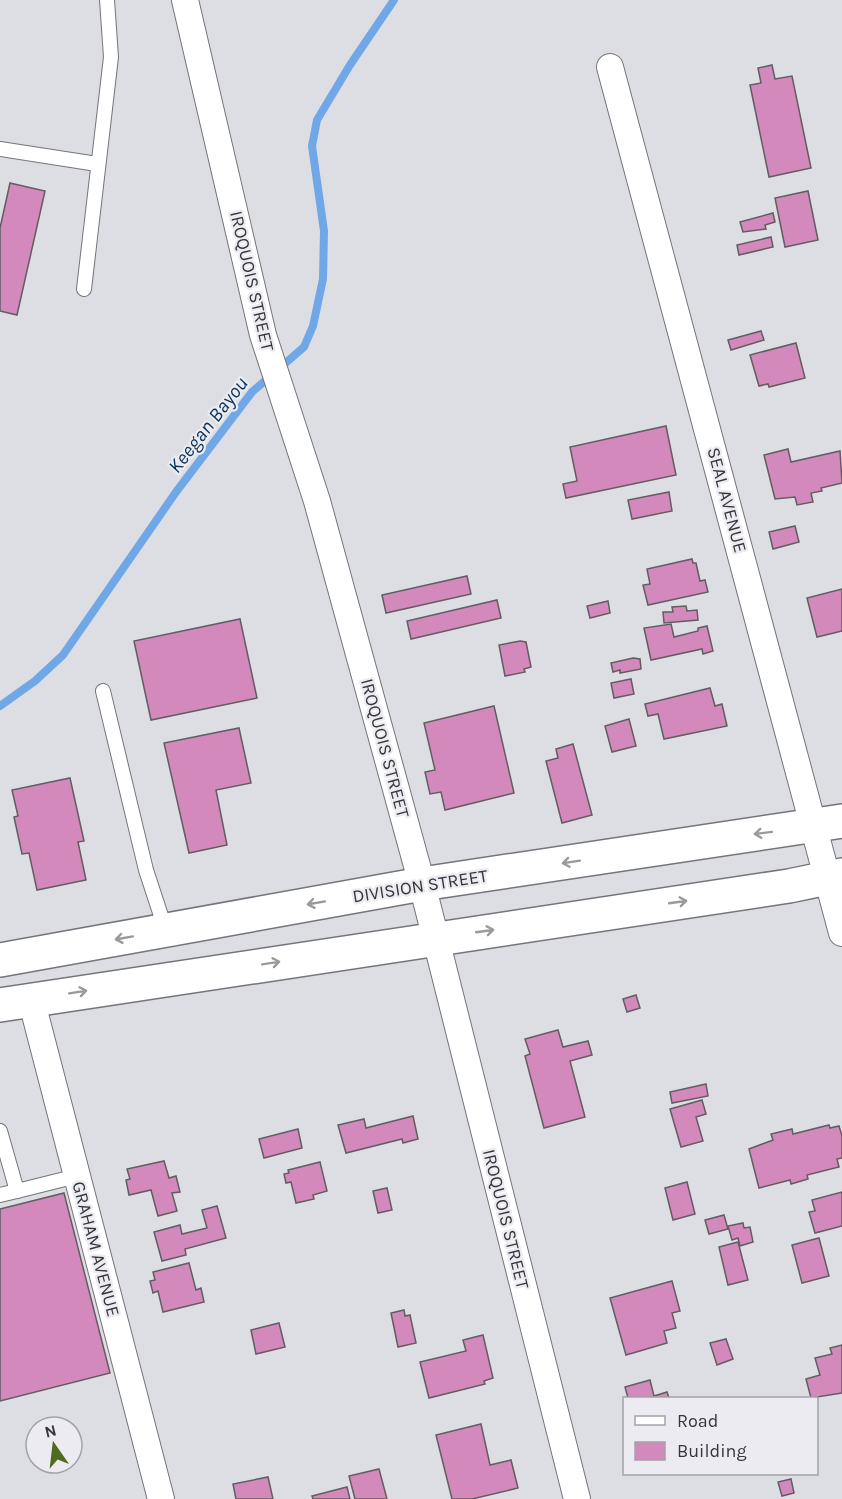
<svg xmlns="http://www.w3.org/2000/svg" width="842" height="1499" font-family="Karla,sans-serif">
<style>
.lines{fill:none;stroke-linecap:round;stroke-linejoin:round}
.stream{stroke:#6fa7e7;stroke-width:8}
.building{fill:#d489bc;stroke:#625d60;stroke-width:1.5}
.lane-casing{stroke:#74747a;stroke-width:16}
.street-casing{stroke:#74747a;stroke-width:28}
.secondary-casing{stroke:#74747a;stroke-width:36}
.lane{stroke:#fff;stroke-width:14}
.street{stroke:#fff;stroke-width:26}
.secondary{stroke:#fff;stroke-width:33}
.oneway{stroke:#9a9a9c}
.labels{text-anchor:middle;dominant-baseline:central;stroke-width:4.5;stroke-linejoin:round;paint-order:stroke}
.street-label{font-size:18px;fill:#353638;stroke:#ebebf1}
.water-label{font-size:20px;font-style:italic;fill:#0c345d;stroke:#ebebf1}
</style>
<rect width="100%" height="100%" fill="#dddee4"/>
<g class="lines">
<!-- stream -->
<path class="stream" d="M0,706L35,681L63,655L176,492L252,392L304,347L313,326L323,279L324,231L312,146L317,120L350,65L394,0"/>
</g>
<!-- building -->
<g class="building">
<path d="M772,65L775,79L792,76L811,168L769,177L750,85L761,83L758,68Z"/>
<path d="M10,183L45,191L17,315L0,311V228Z"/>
<path d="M808,191L818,240L785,247L775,198Z"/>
<path d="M773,213L775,222L765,225L766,229L743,232L740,222Z"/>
<path d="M771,237L773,247L739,255L737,245Z"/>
<path d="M761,331L764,340L731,350L728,340Z"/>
<path d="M796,343L805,378L769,387L768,384L759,386L750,355Z"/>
<path d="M666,426L676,475L566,498L563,484L577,481L570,447Z"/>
<path d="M788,449L791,462L840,451L842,483L821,488L822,491L811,493L813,502L797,505L795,497L775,499L764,455Z"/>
<path d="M669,492L672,511L632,519L628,500Z"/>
<path d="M795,526L799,542L773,549L769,532Z"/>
<path d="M692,559L693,563H696L700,581L705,580L708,592L648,605L643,585L650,584L647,569Z"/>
<path d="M467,576L471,594L386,613L382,595Z"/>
<path d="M842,589V631L817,637L807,598Z"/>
<path d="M497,600L501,618L411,639L407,621Z"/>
<path d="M608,601L610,613L590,618L587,606Z"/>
<path d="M686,606L687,611L697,610L698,620L664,623L663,612H673L672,607Z"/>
<path d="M240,619L257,698L151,720L134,641Z"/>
<path d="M671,624L674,637L698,631V628L707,626L713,651L703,654L702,649L651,660L644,628Z"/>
<path d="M520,641L526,642L531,667L524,669L525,672L505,676L499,645Z"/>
<path d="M633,658L640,659L641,669L620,673V670L613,672L611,663Z"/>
<path d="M631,679L634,694L614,698L611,683Z"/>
<path d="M710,688L715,706L722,704L727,726L664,739L658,714L648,716L645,704Z"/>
<path d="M494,706L514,793L445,810L441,792L430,794L425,772L435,770L424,723Z"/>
<path d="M629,719L636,746L612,752L605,726Z"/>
<path d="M239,728L251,783L216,790L227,845L189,853L164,743Z"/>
<path d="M573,744L592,815L562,823L546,761L558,758L556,749Z"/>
<path d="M70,778L84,841L78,842L86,880L37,890L29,853L22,854L14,817L18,816L12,790Z"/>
<path d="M636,995L640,1008L627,1012L623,999Z"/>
<path d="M558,1030L563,1047L588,1041L592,1055L570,1061L585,1117L544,1128L525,1056L530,1054L525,1039Z"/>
<path d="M706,1084L708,1096L672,1103L670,1092Z"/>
<path d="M702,1100L706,1114L696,1117L703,1141L681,1147L670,1109Z"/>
<path d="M413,1116L418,1139L403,1143L402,1139L346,1153L338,1125L364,1119L366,1128Z"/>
<path d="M829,1125L830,1128L839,1126L842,1136V1158L837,1159L839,1167L807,1175L808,1179L791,1184L790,1180L759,1188L749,1149L773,1140L771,1134L792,1129L793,1134Z"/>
<path d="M298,1129L302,1148L264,1158L259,1139Z"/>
<path d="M164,1161L169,1178L176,1176L180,1192L172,1193L177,1211L158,1216L151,1190L129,1195L126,1180L130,1179L127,1169Z"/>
<path d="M320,1162L327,1191L313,1195L314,1199L296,1203L291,1182L286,1183L284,1174L289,1173L288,1170Z"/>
<path d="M687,1182L695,1214L673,1220L665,1188Z"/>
<path d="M387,1188L392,1210L378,1213L373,1191Z"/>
<path d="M842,1192V1226L815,1233L809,1212L815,1211L812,1200Z"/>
<path d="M64,1193L110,1373L0,1401V1209Z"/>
<path d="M217,1206L226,1238L185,1249L186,1255L162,1261L154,1232L180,1225L182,1234L207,1228L202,1210Z"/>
<path d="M724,1215L728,1229L709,1234L705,1220Z"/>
<path d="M743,1223L744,1228L750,1227L753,1242L740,1246L738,1238L732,1240L728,1226Z"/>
<path d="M819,1238L829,1276L802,1283L792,1245Z"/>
<path d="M738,1242L748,1280L728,1285L719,1247Z"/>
<path d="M189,1263L196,1290L201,1288L204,1302L163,1312L158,1291L153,1293L150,1281L155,1280L153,1272Z"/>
<path d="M672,1281L680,1311L672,1313L676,1328L664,1331L667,1343L626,1355L610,1298Z"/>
<path d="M404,1310L405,1316L410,1315L416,1343L398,1347L391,1313Z"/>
<path d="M279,1323L285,1347L256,1354L251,1330Z"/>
<path d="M483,1335L493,1378L484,1381L485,1384L429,1398L420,1362L466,1351L463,1340Z"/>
<path d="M726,1339L733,1359L717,1365L710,1343Z"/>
<path d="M842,1345V1393L811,1398L806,1379L820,1375L815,1358L832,1354L830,1348Z"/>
<path d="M650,1380L654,1396L667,1392L669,1398H628L625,1387Z"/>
<path d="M481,1424L490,1465L511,1460L518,1488L472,1499H452L436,1435Z"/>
<path d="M379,1469L387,1499H355L349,1476Z"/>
<path d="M268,1477L273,1499H236L233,1484Z"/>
<path d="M791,1479L794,1493L782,1496L778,1482Z"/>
<path d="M347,1487L350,1499H313L312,1496Z"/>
</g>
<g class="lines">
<!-- lane casing -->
<g class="lane-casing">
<g id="lane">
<path d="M0,149L97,164"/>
<path d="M84,289L111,57L107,0"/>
<path d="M103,691L146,870L166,931"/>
<path d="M0,1131L17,1191L77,1176"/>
<path d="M0,1195L17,1191"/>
</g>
</g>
<!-- street casing -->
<g class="street-casing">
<g id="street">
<path d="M185,0L263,335L317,501L422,884L577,1499"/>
<path d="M610,67L842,933"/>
<path d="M31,999L161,1499"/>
</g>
</g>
<!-- secondary casing -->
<g class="secondary-casing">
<g id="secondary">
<path d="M0,960L422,884L842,821"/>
<path d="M0,1005L789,886L842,875"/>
</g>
</g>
<!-- lane -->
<use href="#lane" class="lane"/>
<!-- street -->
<use href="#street" class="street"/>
<!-- secondary -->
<use href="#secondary" class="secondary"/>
</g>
<!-- one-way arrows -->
<defs><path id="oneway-shaft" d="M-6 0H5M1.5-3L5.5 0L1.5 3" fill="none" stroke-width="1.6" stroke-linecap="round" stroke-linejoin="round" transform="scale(1.5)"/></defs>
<g class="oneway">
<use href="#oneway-shaft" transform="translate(763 833) rotate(173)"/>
<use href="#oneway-shaft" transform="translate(571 862) rotate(171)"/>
<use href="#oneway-shaft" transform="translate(678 902) rotate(-8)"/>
<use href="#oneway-shaft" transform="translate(316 903) rotate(170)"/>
<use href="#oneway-shaft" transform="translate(485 931) rotate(-8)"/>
<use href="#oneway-shaft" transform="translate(124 938) rotate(170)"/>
<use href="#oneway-shaft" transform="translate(271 963) rotate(-9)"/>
<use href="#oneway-shaft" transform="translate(78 992) rotate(-9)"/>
</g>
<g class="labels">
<!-- street labels -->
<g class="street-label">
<text transform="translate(252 281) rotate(77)">IROQUOIS STREET</text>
<text transform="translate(727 500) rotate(75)">SEAL AVENUE</text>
<text transform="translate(385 748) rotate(75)">IROQUOIS STREET</text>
<text transform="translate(420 886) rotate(-9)">DIVISION STREET</text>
<text transform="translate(506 1219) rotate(76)">IROQUOIS STREET</text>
<text transform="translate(96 1249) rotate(75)">GRAHAM AVENUE</text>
</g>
<!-- water labels -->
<g class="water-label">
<text transform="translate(208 425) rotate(-52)">Keegan Bayou</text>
</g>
</g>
<!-- legend -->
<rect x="623" y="1397" width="195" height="78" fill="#ebebf1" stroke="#a2a3a7" stroke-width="1.5"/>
<rect x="635" y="1416" width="30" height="9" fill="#ffffff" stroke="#a2a3a7" stroke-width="1.5"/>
<text x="677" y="1427" font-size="18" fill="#353638">Road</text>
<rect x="635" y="1442" width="30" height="18" fill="#d489bc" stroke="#a2a3a7" stroke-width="1.5"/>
<text x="677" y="1457" font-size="18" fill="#353638">Building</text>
<!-- north arrow -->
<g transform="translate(54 1445) rotate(346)"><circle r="28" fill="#ebebf1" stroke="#a2a3a7" stroke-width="1.5"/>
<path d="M0-4.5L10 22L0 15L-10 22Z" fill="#4f6b1f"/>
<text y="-9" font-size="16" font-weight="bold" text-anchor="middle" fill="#353638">N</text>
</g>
</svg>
